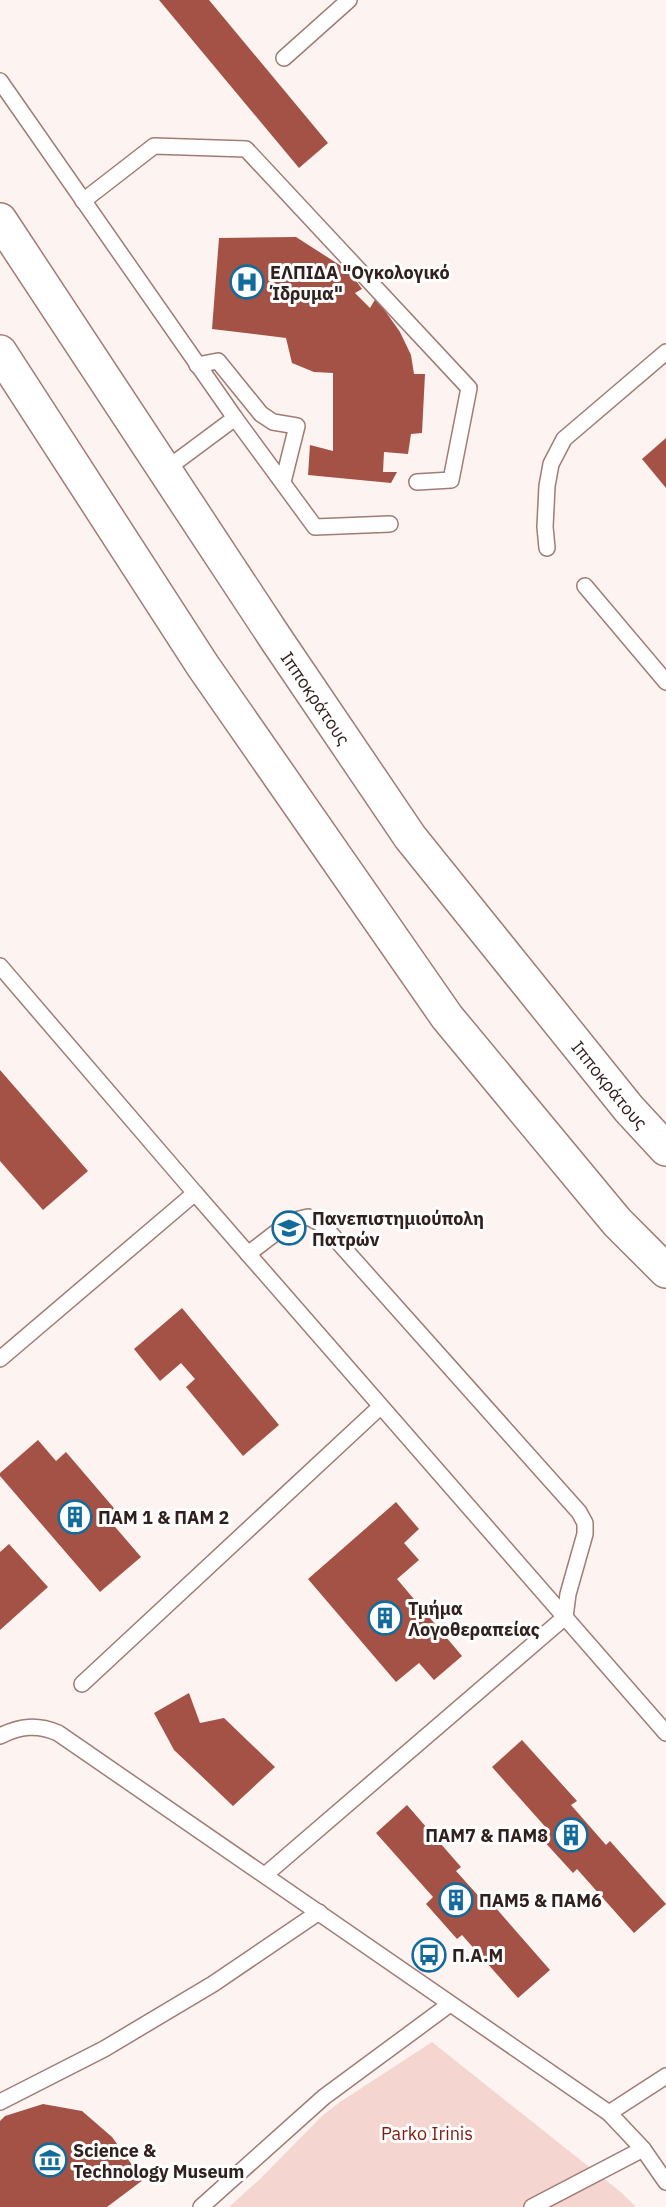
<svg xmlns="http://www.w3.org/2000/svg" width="666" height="2207" font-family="'IBM Plex Sans',sans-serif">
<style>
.green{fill:#f5d5d0}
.building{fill:#a45246}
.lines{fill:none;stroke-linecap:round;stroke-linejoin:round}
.lane-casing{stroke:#a17b74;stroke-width:18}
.secondary-casing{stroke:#a17b74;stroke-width:36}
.lane{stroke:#fff;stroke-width:15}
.secondary{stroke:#fff;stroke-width:33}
.labels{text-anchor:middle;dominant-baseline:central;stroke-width:6;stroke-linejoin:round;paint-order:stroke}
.poi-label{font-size:18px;font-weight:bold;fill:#30211e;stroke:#fff;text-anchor:start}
.street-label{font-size:18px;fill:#30211e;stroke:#fff}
.park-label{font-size:18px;fill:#811910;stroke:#fff}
</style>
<rect width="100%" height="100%" fill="#fdf4f2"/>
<!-- green -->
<path class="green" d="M432,2042L622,2193L636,2207H229L260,2179L322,2116L340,2102Z"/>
<!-- building -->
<g class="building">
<path d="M159,0H209L328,143L299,168Z"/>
<path d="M296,237L349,271L362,289L355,293L370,308L376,298L400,332L411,355L414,374H425L422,433L411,434L408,454L384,452L383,472H397L391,483L308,475L310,445L333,451V373L314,372L292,363L286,338L212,329L219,238Z"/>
<path d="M666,438V488L642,459Z"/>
<path d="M0,1070L88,1171L43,1210L0,1161Z"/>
<path d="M182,1308L279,1425L243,1456L186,1387L195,1379L181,1363L160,1381L134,1349Z"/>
<path d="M38,1440L56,1461L66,1452L119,1514L110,1521L141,1557L100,1592L0,1476V1473Z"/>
<path d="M396,1502L419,1529L404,1543L419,1560L397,1579L462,1656L434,1680L419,1663L396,1682L308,1579Z"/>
<path d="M9,1544L48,1587L0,1630V1552Z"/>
<path d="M189,1693L200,1723L224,1718L275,1767L233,1806L174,1750L154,1713Z"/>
<path d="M522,1740L577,1801L571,1805L606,1845L610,1841L666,1904L634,1933L577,1869L573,1873L541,1838L549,1831L492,1767Z"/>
<path d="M407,1805L461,1867L456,1871L491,1910L495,1907L550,1970L518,1998L462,1935L457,1939L426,1904L433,1897L376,1833Z"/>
<path d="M43,2104L82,2111L112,2137L143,2180L107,2207H0V2121L5,2116Z"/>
</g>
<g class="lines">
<!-- lane casing -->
<g class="lane-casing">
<g id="lane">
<path d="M284,58L349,0"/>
<path d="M0,81L235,418L165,470"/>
<path d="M83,201L154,146L246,149L469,388L451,480L417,482"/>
<path d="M197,365L218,361L261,414L273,422L297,426L283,482"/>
<path d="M235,418L315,527L390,524"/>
<path d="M547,548L545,527L547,486L551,464L564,439L666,352"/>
<path d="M585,586L666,682"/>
<path d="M0,966L195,1193"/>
<path d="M248,1254L291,1221L308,1217L323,1225L579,1512L585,1523V1534L568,1594L565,1617L265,1875"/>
<path d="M0,1359L195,1193L666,1733"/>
<path d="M82,1684L380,1407"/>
<path d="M0,1736C20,1726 37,1724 58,1733L609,2113L643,2149L666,2182"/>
<path d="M0,2102L104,2049L213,1984L319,1912"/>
<path d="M609,2113L666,2076"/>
<path d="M201,2207L324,2097L450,2004"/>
<path d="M532,2207L643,2149"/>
</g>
</g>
<!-- secondary casing -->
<g class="secondary-casing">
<g id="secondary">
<path id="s1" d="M0,220L276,639L410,837L629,1109L666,1149"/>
<path d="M0,352L203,666L447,1017L617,1222L666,1271"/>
</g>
</g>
<!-- lane -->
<use href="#lane" class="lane"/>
<!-- secondary -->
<use href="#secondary" class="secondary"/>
</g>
<!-- icons -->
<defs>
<g id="hospital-ring" transform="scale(1.725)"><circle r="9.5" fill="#fff" stroke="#136b9b" stroke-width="1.5"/><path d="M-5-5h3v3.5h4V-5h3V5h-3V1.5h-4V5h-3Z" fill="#136b9b"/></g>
<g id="university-ring" transform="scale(1.725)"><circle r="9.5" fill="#fff" stroke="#136b9b" stroke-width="1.5"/><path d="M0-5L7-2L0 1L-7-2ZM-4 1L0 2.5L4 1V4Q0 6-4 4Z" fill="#136b9b"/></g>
<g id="building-ring" transform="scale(1.725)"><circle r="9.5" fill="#fff" stroke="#136b9b" stroke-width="1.5"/><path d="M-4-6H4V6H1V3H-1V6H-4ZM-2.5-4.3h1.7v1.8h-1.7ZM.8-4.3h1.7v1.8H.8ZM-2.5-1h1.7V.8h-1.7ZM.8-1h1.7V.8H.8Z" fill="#136b9b"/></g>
<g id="bus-ring" transform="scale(1.725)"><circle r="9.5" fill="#fff" stroke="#136b9b" stroke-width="1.5"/><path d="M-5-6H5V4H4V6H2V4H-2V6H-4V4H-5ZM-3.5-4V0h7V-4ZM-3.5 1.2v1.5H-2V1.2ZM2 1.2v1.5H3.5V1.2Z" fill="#136b9b"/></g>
<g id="museum-ring" transform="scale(1.725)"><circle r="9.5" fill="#fff" stroke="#136b9b" stroke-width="1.5"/><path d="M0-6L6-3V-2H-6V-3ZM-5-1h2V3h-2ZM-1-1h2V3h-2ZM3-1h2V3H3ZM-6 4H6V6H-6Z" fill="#136b9b"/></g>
</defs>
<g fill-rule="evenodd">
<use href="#hospital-ring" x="247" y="282"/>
<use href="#university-ring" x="289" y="1228"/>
<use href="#building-ring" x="75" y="1517"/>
<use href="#building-ring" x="385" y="1618"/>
<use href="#building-ring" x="571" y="1835"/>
<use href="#building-ring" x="456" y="1900"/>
<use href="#bus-ring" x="429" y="1955"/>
<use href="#museum-ring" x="50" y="2160"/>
</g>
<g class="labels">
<!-- poi labels -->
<g class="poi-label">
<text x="270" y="272">ΕΛΠΙΔΑ "Ογκολογικό<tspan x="270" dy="21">Ίδρυμα"</tspan></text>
<text x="312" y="1218">Πανεπιστημιούπολη<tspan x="312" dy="21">Πατρών</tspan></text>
<text x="98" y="1517">ΠΑΜ 1 &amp; ΠΑΜ 2</text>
<text x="408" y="1608">Τμήμα<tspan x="408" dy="21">Λογοθεραπείας</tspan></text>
<text x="548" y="1835" text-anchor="end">ΠΑΜ7 &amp; ΠΑΜ8</text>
<text x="479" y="1900">ΠΑΜ5 &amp; ΠΑΜ6</text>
<text x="452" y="1955">Π.A.M</text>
<text x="73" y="2150">Science &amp;<tspan x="73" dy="21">Technology Museum</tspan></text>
</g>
<!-- street labels -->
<g class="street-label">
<text stroke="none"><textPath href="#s1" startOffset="573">Ιπποκράτους</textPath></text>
<text stroke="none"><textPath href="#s1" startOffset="1059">Ιπποκράτους</textPath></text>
</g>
<!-- park labels -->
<g class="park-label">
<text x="427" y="2133">Parko Irinis</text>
</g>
</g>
</svg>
